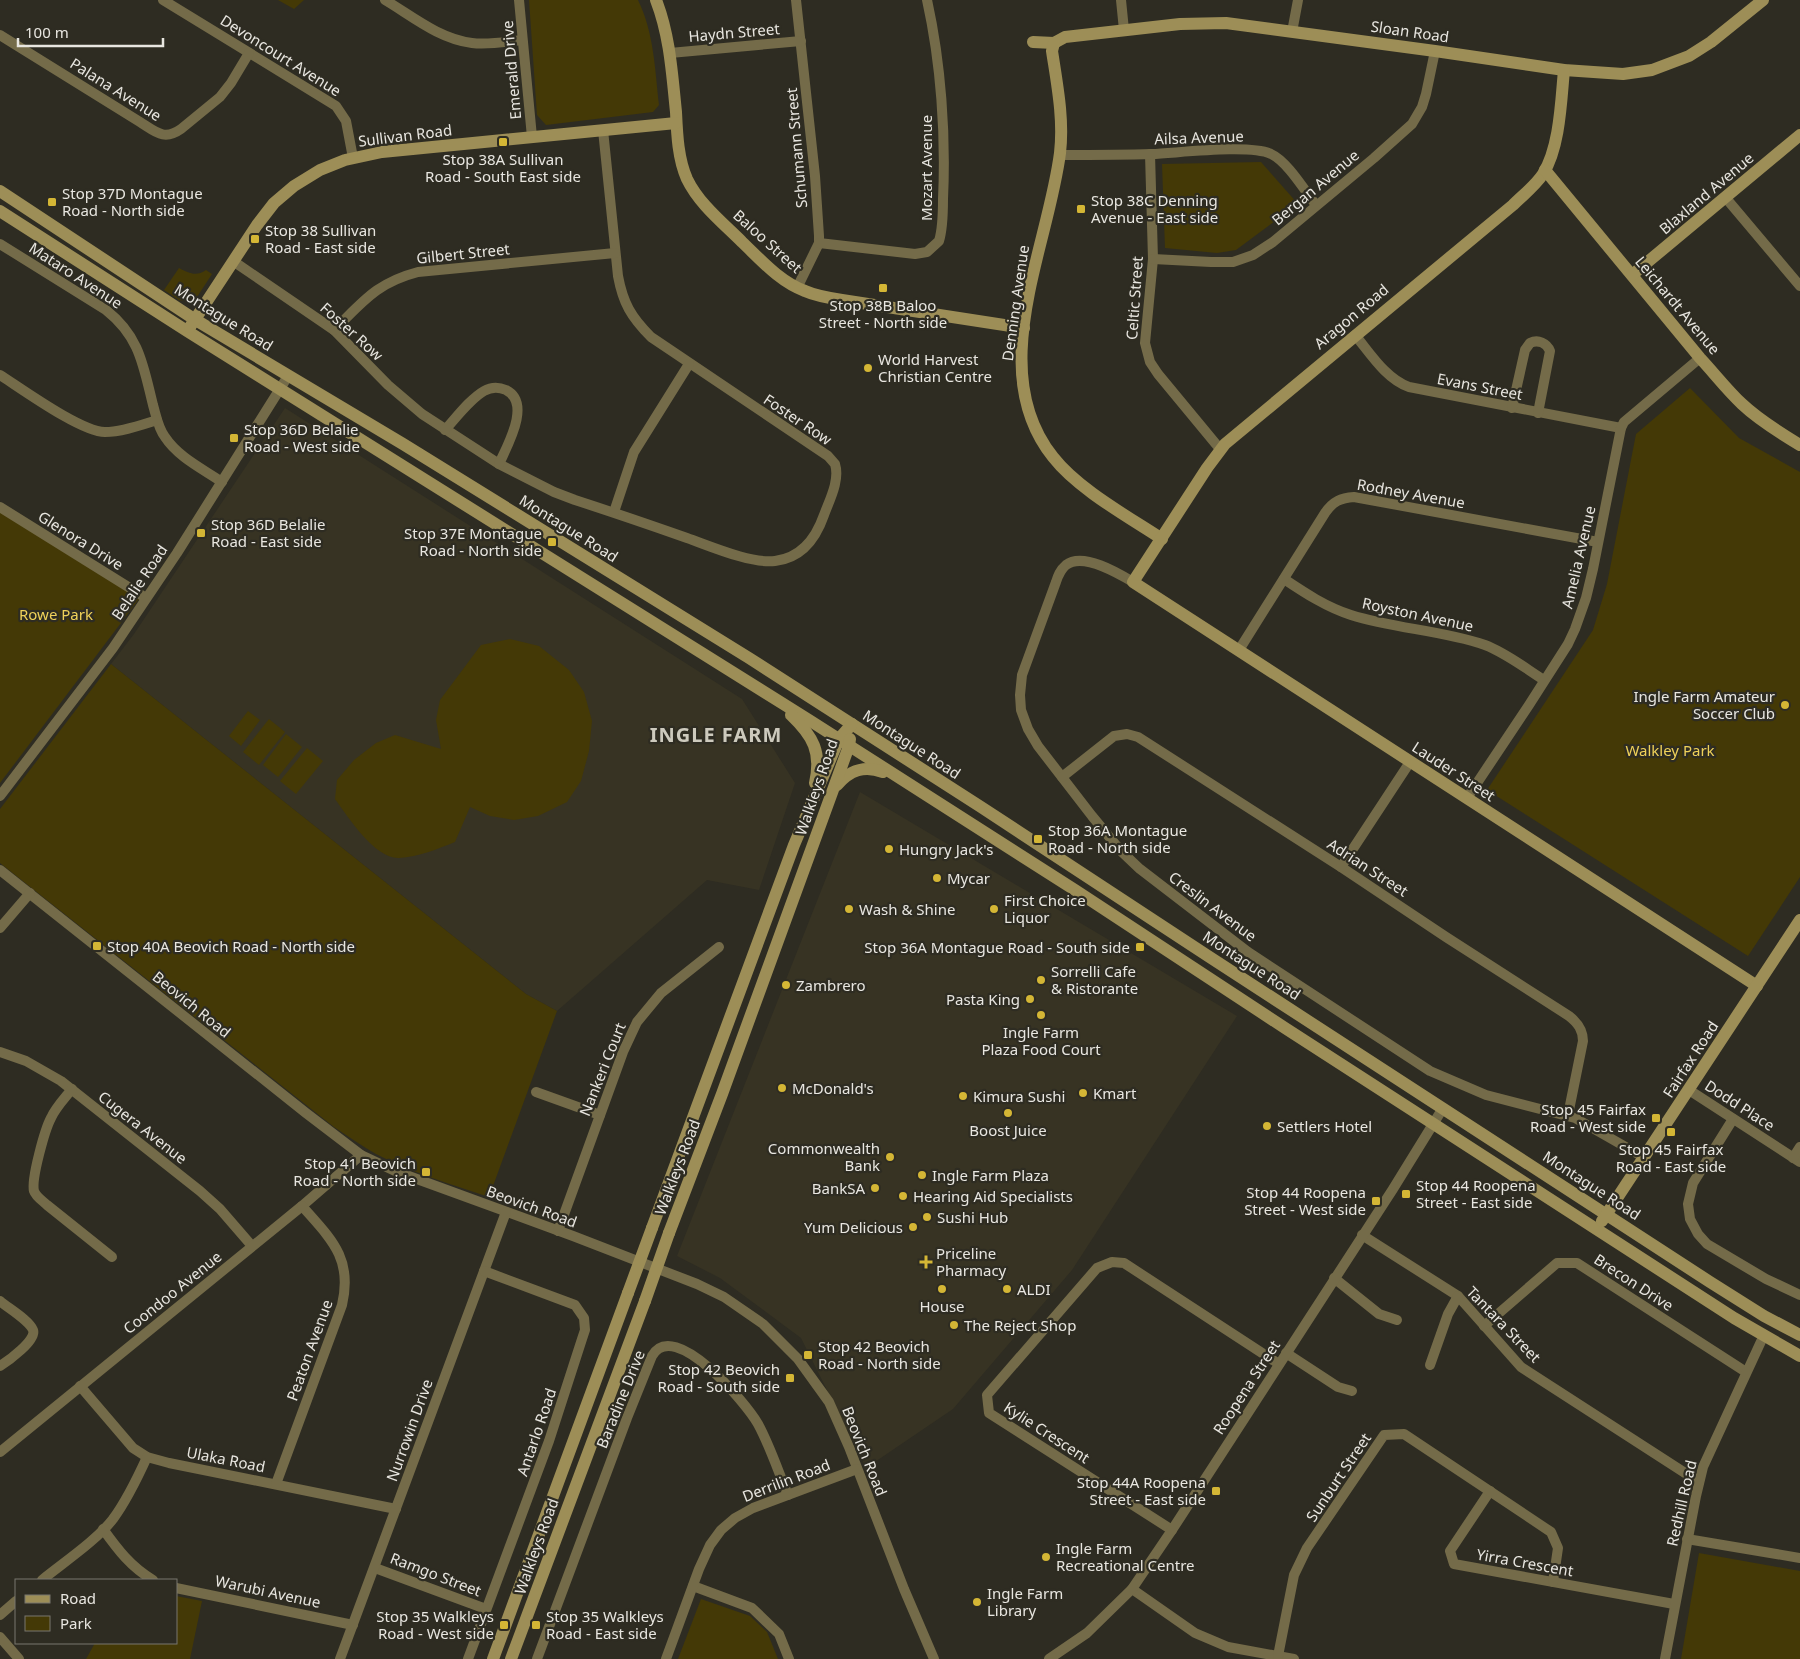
<svg xmlns="http://www.w3.org/2000/svg" width="1800" height="1659" font-family="'Noto Sans',sans-serif">
<style>
.built{fill:#373323}
.green{fill:#443906}
.lines{fill:none;stroke-linecap:round;stroke-linejoin:round}
.street{stroke:#746b49;stroke-width:10}
.secondary{stroke:#9d8e57;stroke-width:12}
.secondary-bridge{stroke:#9d8e57;stroke-width:12}
.poi-dot{fill:#d4b635;stroke:#2e2c22;stroke-width:2}
.labels{text-anchor:middle;dominant-baseline:central;stroke-width:4.5;stroke-linejoin:round;paint-order:stroke}
.street-label{font-size:15px;fill:#e8e6e0;stroke:#2e2c22}
.poi-label{font-size:15px;fill:#e8e6e0;stroke:#2e2c22;text-anchor:start}
.park-label{font-size:15px;fill:#efd159;stroke:#2e2c22}
.district-label{font-size:20px;font-weight:bold;letter-spacing:1px;fill:#cdcabd;stroke:#2e2c22}
</style>
<rect width="100%" height="100%" fill="#2e2c22"/>
<!-- built -->
<g class="built">
<path d="M285,408L742,699L795,783L759,890L707,880L557,1011L526,994L111,664L134,634Z"/>
<path d="M860,792L1237,1016L1072,1270L953,1409L866,1468L801,1338L720,1278L677,1256Z"/>
</g>
<!-- green -->
<g class="green">
<path d="M278,0H304L294,9Z"/>
<path d="M529,0H638C654,33 655,69 659,105L653,112L546,125L537,115Z"/>
<path d="M1261,162L1298,204L1236,250L1217,253L1165,248L1162,164Z"/>
<path d="M179,268C189,273 196,277 206,270L212,274L197,297L189,302L179,300L164,290Z"/>
<path d="M1690,388L1739,438L1800,472V877L1748,956L1487,790L1593,630L1607,584L1636,434Z"/>
<path d="M0,512L139,599L0,783Z"/>
<path d="M510,639L539,646L569,670L584,692L592,721L589,751L581,781L567,802L538,816L514,820L490,816L470,807L455,842C437,849 419,857 399,858C375,859 348,817 335,799L337,780L354,760L376,743L395,735L441,749L436,720L440,700L481,645Z"/>
<path d="M111,664L526,994L557,1011L489,1197C451,1184 412,1173 376,1154C362,1146 348,1136 334,1127L0,863V809Z"/>
<path d="M248,711L260,720L241,746L229,736Z"/>
<path d="M269,719L285,732L259,765L243,752Z"/>
<path d="M286,734L302,747L278,777L263,765Z"/>
<path d="M307,748L323,761L296,794L280,781Z"/>
<path d="M1699,1553L1800,1571V1659H1681Z"/>
<path d="M176,1596L202,1601L190,1659H86L95,1643H176Z"/>
<path d="M701,1599L750,1616L767,1632L778,1659H678Z"/>
</g>
<g class="lines">
<!-- street -->
<g class="street">
<path d="M163,0L336,106L346,121L353,158"/>
<path d="M385,0C412,16 439,39 472,43C488,45 506,42 522,40"/>
<path d="M519,0L532,137"/>
<path d="M796,0L815,176L819,236V243L797,288"/>
<path d="M1121,0L1124,30"/>
<path d="M1292,32L1298,0"/>
<path d="M0,35L140,122C156,132 164,141 181,129L220,97L231,83L249,53"/>
<path d="M670,53L801,41"/>
<path d="M1150,154L1153,259L1145,343L1150,362L1158,374L1220,449"/>
<path d="M1060,155C1090,155 1121,155 1152,154C1178,153 1250,144 1271,154C1287,161 1305,191 1316,205"/>
<path d="M1725,197L1800,286"/>
<path d="M819,243L915,254L927,252L939,241C943,228 943,213 943,199C946,135 941,63 927,0"/>
<path d="M0,244L106,310C140,337 143,365 153,405C156,415 158,428 165,437C178,457 203,469 222,482"/>
<path d="M1153,259L1211,262H1233L1253,255L1273,242L1374,158L1412,124L1422,107L1426,94L1435,51"/>
<path d="M233,261L334,330L388,385L422,414L499,464L554,492L575,500C612,512 650,525 687,538C710,546 751,564 775,561C801,558 816,538 824,515C830,499 840,480 835,464L828,456L651,337C631,317 623,303 618,276L603,130"/>
<path d="M334,330C363,302 376,283 418,272L615,253"/>
<path d="M1355,335C1370,353 1386,379 1409,387L1621,428"/>
<path d="M0,375C22,389 81,432 105,432C122,432 141,425 157,420"/>
<path d="M1512,408L1525,350L1530,343C1538,339 1547,343 1550,351L1538,413"/>
<path d="M445,430C456,418 470,399 484,391C491,387 499,387 506,390C532,403 507,446 499,464"/>
<path d="M0,507L146,598"/>
<path d="M614,512L634,452L689,364"/>
<path d="M1284,579C1305,593 1326,607 1351,615C1395,629 1442,630 1485,645C1506,653 1525,668 1544,680"/>
<path d="M1133,582C1118,573 1083,552 1066,565C1060,570 1058,576 1056,582L1022,675L1020,695L1021,710L1028,729L1038,746L1092,816L1120,850L1140,869L1248,952L1430,1071L1486,1095L1575,1118L1645,1158"/>
<path d="M1239,650L1325,513C1333,501 1341,498 1354,497L1598,542"/>
<path d="M1062,777L1114,736L1127,734L1138,737L1341,867L1446,937L1569,1016C1578,1023 1583,1030 1583,1041L1568,1115"/>
<path d="M0,796L113,648L177,553L288,376"/>
<path d="M1467,798L1529,705L1568,644L1575,629L1586,598L1593,569L1621,428L1624,422L1700,358"/>
<path d="M1341,867L1410,762"/>
<path d="M0,870L306,1113L361,1155L395,1171L573,1236L697,1284L724,1297L763,1324L798,1359L829,1402L849,1447L904,1589L934,1659"/>
<path d="M0,928L30,893"/>
<path d="M0,1052L26,1061L61,1081L200,1191L220,1209L252,1246"/>
<path d="M72,1089C65,1098 56,1107 51,1118C45,1129 31,1179 34,1191C36,1197 43,1201 47,1205L112,1257"/>
<path d="M1689,1090L1800,1162"/>
<path d="M536,1092L600,1115"/>
<path d="M1733,1119L1693,1183L1688,1204L1690,1219L1698,1234L1707,1244L1766,1279L1800,1295"/>
<path d="M1793,1158L1800,1147"/>
<path d="M558,1231L623,1052L637,1022L661,993L719,947"/>
<path d="M1362,1235L1458,1296L1521,1367L1699,1482"/>
<path d="M1334,1278L1379,1314L1397,1320"/>
<path d="M0,1301C8,1308 29,1320 33,1330C37,1340 8,1361 0,1366"/>
<path d="M1484,1326L1557,1263H1577L1746,1372"/>
<path d="M1286,1353L1338,1387L1352,1391"/>
<path d="M1430,1365L1448,1314L1458,1296"/>
<path d="M80,1386L133,1448L147,1457L169,1463L396,1509"/>
<path d="M0,1452L302,1206L361,1155"/>
<path d="M276,1484L342,1305C353,1258 331,1239 302,1206"/>
<path d="M1490,1491L1450,1551L1454,1564L1674,1604"/>
<path d="M103,1529C118,1550 131,1567 153,1580"/>
<path d="M1172,1530L989,1413L987,1395L1097,1268L1112,1262L1124,1263L1279,1364"/>
<path d="M1687,1539L1800,1558"/>
<path d="M375,1568L486,1609"/>
<path d="M42,1580C64,1562 96,1541 113,1519C127,1500 137,1479 147,1457"/>
<path d="M693,1586L752,1608L779,1634L789,1659"/>
<path d="M176,1588L353,1625"/>
<path d="M1132,1589L1195,1633L1228,1647L1294,1659"/>
<path d="M0,1615L16,1601"/>
<path d="M0,1637L19,1659"/>
<path d="M1278,1656L1294,1575L1307,1548L1384,1435L1404,1434L1551,1532L1558,1548L1553,1582"/>
<path d="M340,1659L506,1212"/>
<path d="M468,1659L549,1441L582,1339L585,1330L584,1318L575,1305L484,1271"/>
<path d="M537,1659L627,1418L652,1356C674,1317 746,1403 758,1424C770,1446 778,1471 788,1495"/>
<path d="M666,1659L699,1569L710,1545L721,1530L735,1518L753,1508L857,1469"/>
<path d="M1049,1659L1087,1633L1132,1589L1172,1530L1393,1189L1443,1108"/>
<path d="M1665,1659L1696,1496L1703,1467L1764,1335"/>
</g>
<!-- secondary -->
<g class="secondary">
<path d="M656,0C670,36 672,74 676,112C677,134 678,159 687,179C699,204 723,223 742,242C761,260 780,282 805,291C816,296 829,298 842,300L1024,328"/>
<path d="M1033,42L1054,43L1065,37L1180,24L1226,23L1435,51L1564,70L1623,74L1652,70L1689,56L1711,42L1763,0"/>
<path d="M1054,43L1052,51C1057,84 1064,119 1060,153C1048,248 984,371 1053,457C1078,489 1127,516 1162,539"/>
<path d="M1564,70C1561,101 1560,147 1543,174C1535,186 1523,195 1513,205L1225,444L1207,468L1133,582L1757,986"/>
<path d="M1545,170L1700,358C1714,373 1727,390 1742,404C1759,420 1780,433 1800,445"/>
<path d="M0,191L194,319L403,444L749,658L981,807L1208,956L1710,1282L1764,1316L1800,1335"/>
<path d="M0,211L187,331L809,720L1075,890L1285,1028L1734,1318L1800,1356"/>
<path d="M1632,275L1800,135"/>
<path d="M190,327L257,225L274,203L294,186L320,170L345,160L382,152L676,123"/>
<path d="M791,715C813,736 822,752 815,783"/>
<path d="M837,785C850,770 864,765 883,772"/>
<path d="M1602,1221L1800,920"/>
<path d="M652,1228L794,845L839,739L852,724"/>
<path d="M669,1233L722,1094L849,746L850,739"/>
<path d="M493,1659L628,1293"/>
<path d="M511,1659L645,1301"/>
</g>
<!-- secondary-bridge -->
<g class="secondary-bridge">
<path d="M628,1293L652,1228"/>
<path d="M645,1301L669,1233"/>
</g>
</g>
<!-- markers -->
<g class="poi-dot">
<rect x="498" y="137" width="10" height="10" rx="2.5"/>
<rect x="47" y="197" width="10" height="10" rx="2.5"/>
<rect x="1076" y="204" width="10" height="10" rx="2.5"/>
<rect x="250" y="234" width="10" height="10" rx="2.5"/>
<rect x="878" y="283" width="10" height="10" rx="2.5"/>
<circle cx="868" cy="368" r="5"/>
<rect x="229" y="433" width="10" height="10" rx="2.5"/>
<rect x="196" y="528" width="10" height="10" rx="2.5"/>
<rect x="547" y="537" width="10" height="10" rx="2.5"/>
<circle cx="1785" cy="705" r="5"/>
<rect x="1033" y="834" width="10" height="10" rx="2.5"/>
<circle cx="889" cy="849" r="5"/>
<circle cx="937" cy="878" r="5"/>
<circle cx="849" cy="909" r="5"/>
<circle cx="994" cy="909" r="5"/>
<rect x="92" y="941" width="10" height="10" rx="2.5"/>
<rect x="1135" y="942" width="10" height="10" rx="2.5"/>
<circle cx="1041" cy="980" r="5"/>
<circle cx="786" cy="985" r="5"/>
<circle cx="1030" cy="999" r="5"/>
<circle cx="1041" cy="1015" r="5"/>
<circle cx="782" cy="1088" r="5"/>
<circle cx="1083" cy="1093" r="5"/>
<circle cx="963" cy="1096" r="5"/>
<circle cx="1008" cy="1113" r="5"/>
<rect x="1651" y="1113" width="10" height="10" rx="2.5"/>
<circle cx="1267" cy="1126" r="5"/>
<rect x="1666" y="1127" width="10" height="10" rx="2.5"/>
<circle cx="890" cy="1157" r="5"/>
<rect x="421" y="1167" width="10" height="10" rx="2.5"/>
<circle cx="922" cy="1175" r="5"/>
<circle cx="875" cy="1188" r="5"/>
<rect x="1401" y="1189" width="10" height="10" rx="2.5"/>
<circle cx="903" cy="1196" r="5"/>
<rect x="1371" y="1196" width="10" height="10" rx="2.5"/>
<circle cx="927" cy="1217" r="5"/>
<circle cx="913" cy="1227" r="5"/>
<path d="M923.5 1254.5h5v5h5v5h-5v5h-5v-5h-5v-5h5z"/>
<circle cx="942" cy="1289" r="5"/>
<circle cx="1007" cy="1289" r="5"/>
<circle cx="954" cy="1325" r="5"/>
<rect x="803" y="1350" width="10" height="10" rx="2.5"/>
<rect x="785" y="1373" width="10" height="10" rx="2.5"/>
<rect x="1211" y="1486" width="10" height="10" rx="2.5"/>
<circle cx="1046" cy="1557" r="5"/>
<circle cx="977" cy="1602" r="5"/>
<rect x="499" y="1620" width="10" height="10" rx="2.5"/>
<rect x="531" y="1620" width="10" height="10" rx="2.5"/>
</g>
<g class="labels">
<!-- street labels -->
<g class="street-label">
<text transform="translate(1410 31) rotate(8)">Sloan Road</text>
<text transform="translate(734 32) rotate(-5)">Haydn Street</text>
<text transform="translate(281 55) rotate(32)">Devoncourt Avenue</text>
<text transform="translate(511 70) rotate(-95)">Emerald Drive</text>
<text transform="translate(116 89) rotate(32)">Palana Avenue</text>
<text transform="translate(405 135) rotate(-7)">Sullivan Road</text>
<text transform="translate(1199 137) rotate(-2)">Ailsa Avenue</text>
<text transform="translate(796 148) rotate(-95)">Schumann Street</text>
<text transform="translate(926 168) rotate(-90)">Mozart Avenue</text>
<text transform="translate(1315 187) rotate(-40)">Bergan Avenue</text>
<text transform="translate(1706 193) rotate(-40)">Blaxland Avenue</text>
<text transform="translate(768 241) rotate(42)">Baloo Street</text>
<text transform="translate(463 253) rotate(-6)">Gilbert Street</text>
<text transform="translate(76 275) rotate(33)">Mataro Avenue</text>
<text transform="translate(1134 298) rotate(-86)">Celtic Street</text>
<text transform="translate(1015 303) rotate(-82)">Denning Avenue</text>
<text transform="translate(1678 305) rotate(50)">Leichardt Avenue</text>
<text transform="translate(1351 316) rotate(-40)">Aragon Road</text>
<text transform="translate(224 317) rotate(32)">Montague Road</text>
<text transform="translate(352 331) rotate(42)">Foster Row</text>
<text transform="translate(1480 386) rotate(11)">Evans Street</text>
<text transform="translate(798 419) rotate(34)">Foster Row</text>
<text transform="translate(1411 493) rotate(10)">Rodney Avenue</text>
<text transform="translate(569 528) rotate(32)">Montague Road</text>
<text transform="translate(81 540) rotate(32)">Glenora Drive</text>
<text transform="translate(1578 557) rotate(-77)">Amelia Avenue</text>
<text transform="translate(139 582) rotate(-56)">Belalie Road</text>
<text transform="translate(1418 614) rotate(12)">Royston Avenue</text>
<text transform="translate(912 744) rotate(33)">Montague Road</text>
<text transform="translate(1454 771) rotate(33)">Lauder Street</text>
<text transform="translate(816 787) rotate(-71)">Walkleys Road</text>
<text transform="translate(1368 867) rotate(33)">Adrian Street</text>
<text transform="translate(1213 906) rotate(37)">Creslin Avenue</text>
<text transform="translate(1252 965) rotate(33)">Montague Road</text>
<text transform="translate(192 1004) rotate(39)">Beovich Road</text>
<text transform="translate(1690 1059) rotate(-57)">Fairfax Road</text>
<text transform="translate(602 1069) rotate(-68)">Nankeri Court</text>
<text transform="translate(1740 1105) rotate(33)">Dodd Place</text>
<text transform="translate(143 1127) rotate(38)">Cugera Avenue</text>
<text transform="translate(677 1167) rotate(-69)">Walkleys Road</text>
<text transform="translate(1592 1185) rotate(33)">Montague Road</text>
<text transform="translate(532 1206) rotate(20)">Beovich Road</text>
<text transform="translate(1634 1282) rotate(33)">Brecon Drive</text>
<text transform="translate(172 1292) rotate(-39)">Coondoo Avenue</text>
<text transform="translate(1504 1324) rotate(46)">Tantara Street</text>
<text transform="translate(309 1350) rotate(-70)">Peaton Avenue</text>
<text transform="translate(1246 1387) rotate(-57)">Roopena Street</text>
<text transform="translate(620 1399) rotate(-68)">Baradine Drive</text>
<text transform="translate(409 1430) rotate(-70)">Nurrowin Drive</text>
<text transform="translate(536 1432) rotate(-71)">Antarlo Road</text>
<text transform="translate(1047 1432) rotate(33)">Kylie Crescent</text>
<text transform="translate(865 1451) rotate(68)">Beovich Road</text>
<text transform="translate(226 1459) rotate(11)">Ulaka Road</text>
<text transform="translate(1338 1477) rotate(-56)">Sunburt Street</text>
<text transform="translate(786 1480) rotate(-21)">Derrilin Road</text>
<text transform="translate(1681 1503) rotate(-77)">Redhill Road</text>
<text transform="translate(536 1546) rotate(-70)">Walkleys Road</text>
<text transform="translate(1525 1562) rotate(10)">Yirra Crescent</text>
<text transform="translate(436 1574) rotate(21)">Ramgo Street</text>
<text transform="translate(268 1591) rotate(12)">Warubi Avenue</text>
</g>
<!-- poi labels -->
<g class="poi-label">
<text x="503" y="159" text-anchor="middle">Stop 38A Sullivan<tspan x="503" dy="17">Road - South East side</tspan></text>
<text x="62" y="193">Stop 37D Montague<tspan x="62" dy="17">Road - North side</tspan></text>
<text x="1091" y="200">Stop 38C Denning<tspan x="1091" dy="17">Avenue - East side</tspan></text>
<text x="265" y="230">Stop 38 Sullivan<tspan x="265" dy="17">Road - East side</tspan></text>
<text x="883" y="305" text-anchor="middle">Stop 38B Baloo<tspan x="883" dy="17">Street - North side</tspan></text>
<text x="878" y="359">World Harvest<tspan x="878" dy="17">Christian Centre</tspan></text>
<text x="244" y="429">Stop 36D Belalie<tspan x="244" dy="17">Road - West side</tspan></text>
<text x="211" y="524">Stop 36D Belalie<tspan x="211" dy="17">Road - East side</tspan></text>
<text x="542" y="533" text-anchor="end">Stop 37E Montague<tspan x="542" dy="17">Road - North side</tspan></text>
<text x="1775" y="696" text-anchor="end">Ingle Farm Amateur<tspan x="1775" dy="17">Soccer Club</tspan></text>
<text x="1048" y="830">Stop 36A Montague<tspan x="1048" dy="17">Road - North side</tspan></text>
<text x="899" y="849">Hungry Jack's</text>
<text x="947" y="878">Mycar</text>
<text x="1004" y="900">First Choice<tspan x="1004" dy="17">Liquor</tspan></text>
<text x="859" y="909">Wash &amp; Shine</text>
<text x="107" y="946">Stop 40A Beovich Road - North side</text>
<text x="1130" y="947" text-anchor="end">Stop 36A Montague Road - South side</text>
<text x="1051" y="971">Sorrelli Cafe<tspan x="1051" dy="17">&amp; Ristorante</tspan></text>
<text x="796" y="985">Zambrero</text>
<text x="1020" y="999" text-anchor="end">Pasta King</text>
<text x="1041" y="1032" text-anchor="middle">Ingle Farm<tspan x="1041" dy="17">Plaza Food Court</tspan></text>
<text x="792" y="1088">McDonald's</text>
<text x="1093" y="1093">Kmart</text>
<text x="973" y="1096">Kimura Sushi</text>
<text x="1646" y="1109" text-anchor="end">Stop 45 Fairfax<tspan x="1646" dy="17">Road - West side</tspan></text>
<text x="1277" y="1126">Settlers Hotel</text>
<text x="1008" y="1130" text-anchor="middle">Boost Juice</text>
<text x="880" y="1148" text-anchor="end">Commonwealth<tspan x="880" dy="17">Bank</tspan></text>
<text x="1671" y="1149" text-anchor="middle">Stop 45 Fairfax<tspan x="1671" dy="17">Road - East side</tspan></text>
<text x="416" y="1163" text-anchor="end">Stop 41 Beovich<tspan x="416" dy="17">Road - North side</tspan></text>
<text x="932" y="1175">Ingle Farm Plaza</text>
<text x="1416" y="1185">Stop 44 Roopena<tspan x="1416" dy="17">Street - East side</tspan></text>
<text x="865" y="1188" text-anchor="end">BankSA</text>
<text x="1366" y="1192" text-anchor="end">Stop 44 Roopena<tspan x="1366" dy="17">Street - West side</tspan></text>
<text x="913" y="1196">Hearing Aid Specialists</text>
<text x="937" y="1217">Sushi Hub</text>
<text x="903" y="1227" text-anchor="end">Yum Delicious</text>
<text x="936" y="1253">Priceline<tspan x="936" dy="17">Pharmacy</tspan></text>
<text x="1017" y="1289">ALDI</text>
<text x="942" y="1306" text-anchor="middle">House</text>
<text x="964" y="1325">The Reject Shop</text>
<text x="818" y="1346">Stop 42 Beovich<tspan x="818" dy="17">Road - North side</tspan></text>
<text x="780" y="1369" text-anchor="end">Stop 42 Beovich<tspan x="780" dy="17">Road - South side</tspan></text>
<text x="1206" y="1482" text-anchor="end">Stop 44A Roopena<tspan x="1206" dy="17">Street - East side</tspan></text>
<text x="1056" y="1548">Ingle Farm<tspan x="1056" dy="17">Recreational Centre</tspan></text>
<text x="987" y="1593">Ingle Farm<tspan x="987" dy="17">Library</tspan></text>
<text x="494" y="1616" text-anchor="end">Stop 35 Walkleys<tspan x="494" dy="17">Road - West side</tspan></text>
<text x="546" y="1616">Stop 35 Walkleys<tspan x="546" dy="17">Road - East side</tspan></text>
</g>
<!-- park labels -->
<g class="park-label">
<text x="56" y="614">Rowe Park</text>
<text x="1670" y="750">Walkley Park</text>
</g>
<!-- district labels -->
<g class="district-label">
<text x="716" y="734">INGLE FARM</text>
</g>
</g>
<!-- legend -->
<rect x="15" y="1579" width="162" height="65" fill="#2e2c22" stroke="#78766e"/>
<rect x="25" y="1595" width="25" height="8" fill="#9d8e57" stroke="#78766e"/>
<text x="60" y="1604" font-size="15" fill="#e8e6e0">Road</text>
<rect x="25" y="1616" width="25" height="15" fill="#443906" stroke="#78766e"/>
<text x="60" y="1629" font-size="15" fill="#e8e6e0">Park</text>
<!-- scale -->
<path d="M18 38v8h145v-8" fill="none" stroke="#e8e6e0" stroke-width="2.5"/>
<text x="25" y="38" font-size="15" fill="#e8e6e0" stroke="#2e2c22" stroke-width="4" paint-order="stroke">100 m</text>
</svg>
